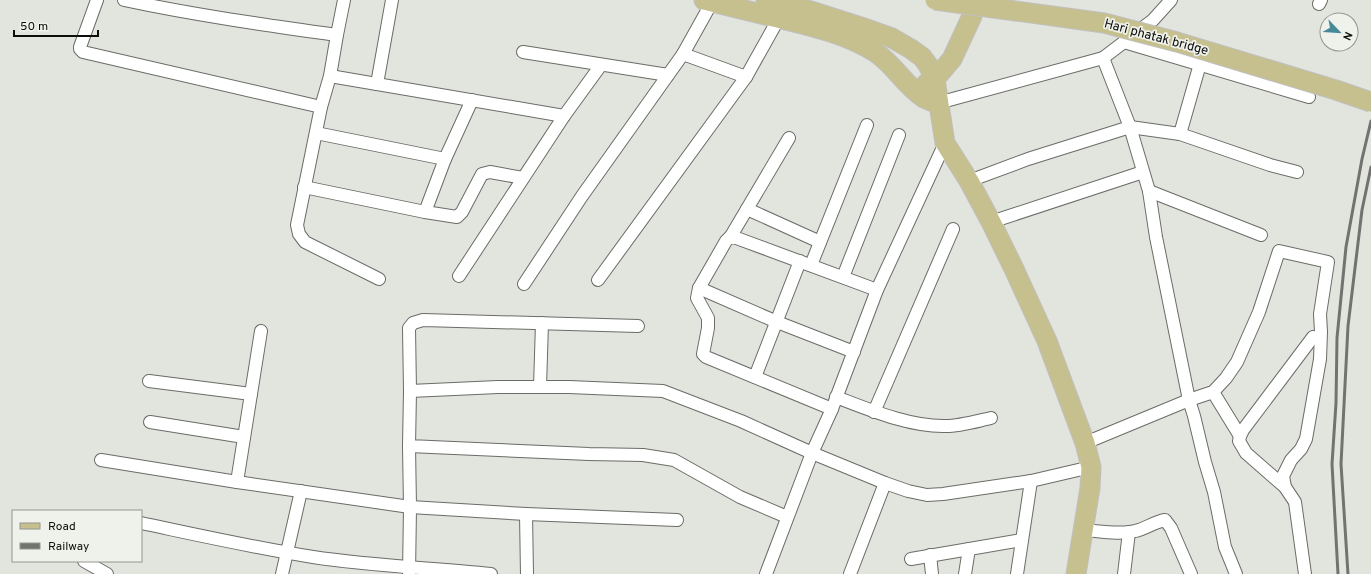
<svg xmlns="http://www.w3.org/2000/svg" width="1371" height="574" font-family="Overpass,sans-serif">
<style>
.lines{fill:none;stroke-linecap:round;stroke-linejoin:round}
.minor-casing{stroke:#6a6c67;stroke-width:14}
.primary-casing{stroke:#c0c0c0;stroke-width:21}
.minor{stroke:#fff;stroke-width:12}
.primary{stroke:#c6bf8e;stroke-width:19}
.rail{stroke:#72736f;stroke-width:3}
.primary-bridge-casing{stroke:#c0c0c0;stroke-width:21;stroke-linecap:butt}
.primary-bridge{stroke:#c6bf8e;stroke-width:19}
.labels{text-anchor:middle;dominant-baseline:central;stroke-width:3.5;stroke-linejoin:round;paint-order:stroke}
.street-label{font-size:13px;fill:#0d0e0c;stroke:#eff1eb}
</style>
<rect width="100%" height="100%" fill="#e2e4de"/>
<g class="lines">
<!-- minor casing -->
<g class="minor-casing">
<g id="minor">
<path d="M97,0L80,47V49L83,52L321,107L330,76L337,35"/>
<path d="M124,0C194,15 265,25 337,35L344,0"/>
<path d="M1319,4L1321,0"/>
<path d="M1124,42L1309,97"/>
<path d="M523,52L668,75"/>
<path d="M683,54L746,77"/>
<path d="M1103,58L1153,20L1171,0"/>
<path d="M330,76L564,116"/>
<path d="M377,84L392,0"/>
<path d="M938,103L1103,58L1130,127L1149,191L1156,237L1189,400L1213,392L1226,378L1237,362L1259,312L1279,251L1328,262L1320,314L1321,332L1320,359L1306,439L1301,449L1291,460L1283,476L1285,487"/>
<path d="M321,107L297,225L299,234L305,242L379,279"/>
<path d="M316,133L445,159L425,212"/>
<path d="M1180,134L1200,64"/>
<path d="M445,159L472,100"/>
<path d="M969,181L1028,159L1130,127L1180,134L1270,165L1297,172"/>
<path d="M304,187L425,212L457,217L462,212L482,174L490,172L523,178"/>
<path d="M1149,191L1261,235"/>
<path d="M747,209L820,242"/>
<path d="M991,222L1143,172"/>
<path d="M731,236L789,138"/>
<path d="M811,265L867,125"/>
<path d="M459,276L564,116L601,65"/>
<path d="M843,277L899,135"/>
<path d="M598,280L746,77L779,18"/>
<path d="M524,284L582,196L683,54L712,2"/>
<path d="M699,288L777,322L854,352"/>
<path d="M755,377L800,261"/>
<path d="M149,381L251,394"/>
<path d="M540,387L542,323"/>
<path d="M410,391L409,328L413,323L423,320L638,326"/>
<path d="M1213,392L1240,436"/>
<path d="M836,397C870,410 910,427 946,426C960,426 977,421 991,418"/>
<path d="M832,409L706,357L703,354L708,328V318L697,298L699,288L726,241L731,236L877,290"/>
<path d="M874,412L953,229"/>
<path d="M150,422L244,437"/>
<path d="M1085,443L1189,400L1194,416L1205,462L1214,492L1225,547L1236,574"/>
<path d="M101,460L237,482L410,507L526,514L677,520"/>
<path d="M237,482L261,331"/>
<path d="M526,514L527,574"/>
<path d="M787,517L740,497L674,460L643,455L589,454L409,446L410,391L498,387H569L663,391L741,421L812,453L885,483L908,491L927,495L943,494L1031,481L1091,467"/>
<path d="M141,523C198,535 256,548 313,557C372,566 432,568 491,574"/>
<path d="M1084,530C1099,531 1120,535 1135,531C1145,529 1154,522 1165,520L1171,528L1191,574"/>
<path d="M930,555L932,574"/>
<path d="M911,559L1022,540"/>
<path d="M84,561L107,574"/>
<path d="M282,574L301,491"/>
<path d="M409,574L410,507L409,446"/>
<path d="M766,574L812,453L832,409L877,290L945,143"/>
<path d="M850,574L885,483"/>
<path d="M965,574L969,549"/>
<path d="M1017,574L1031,481"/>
<path d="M1124,574L1129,532"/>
<path d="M1305,574L1295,502L1285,487L1246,453L1239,441L1240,436L1243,430L1313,337"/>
</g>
</g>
<!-- primary casing -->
<g class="primary-casing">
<g id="primary">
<path d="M704,0C732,7 761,14 790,21C819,28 849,36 875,52C894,64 905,86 924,98C928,100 933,102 938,103"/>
<path d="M766,0L811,11L861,27L892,38L911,49L922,57L928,65L935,79L945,143L969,181L991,222L1014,269L1047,341L1085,443L1091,467L1090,488L1076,574"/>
<path d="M926,84L935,79L952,59L972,16L975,0"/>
</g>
</g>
<!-- minor -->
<use href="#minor" class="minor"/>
<!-- primary -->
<use href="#primary" class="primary"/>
<!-- rail -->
<g class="rail">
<path d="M1338,574L1332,464L1336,403L1337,338L1346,247L1362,159L1371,121"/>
<path d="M1348,574L1341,464L1348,326L1362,210L1371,167"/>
</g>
<!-- primary-bridge casing -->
<g class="primary-bridge-casing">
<path id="primary-bridge" d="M935,0L1104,23L1177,42L1336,90L1371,102"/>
</g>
<!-- primary-bridge -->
<use href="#primary-bridge" class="primary-bridge"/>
</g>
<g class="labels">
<!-- street labels -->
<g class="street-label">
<text transform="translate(1156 38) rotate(15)">Hari phatak bridge</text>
</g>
</g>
<!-- legend -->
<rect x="12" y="510" width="130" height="52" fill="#eff1eb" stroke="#959692"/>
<rect x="20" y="523" width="20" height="6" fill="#c6bf8e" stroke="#959692"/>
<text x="48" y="530" font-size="12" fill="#0d0e0c">Road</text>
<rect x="20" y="543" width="20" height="6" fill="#72736f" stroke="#959692"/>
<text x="48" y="550" font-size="12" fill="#0d0e0c">Railway</text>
<!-- north arrow -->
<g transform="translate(1339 32) rotate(115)"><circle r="19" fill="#eff1eb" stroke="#959692"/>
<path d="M0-3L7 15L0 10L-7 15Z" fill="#468a98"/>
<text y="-6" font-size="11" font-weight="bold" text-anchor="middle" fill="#0d0e0c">N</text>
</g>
<!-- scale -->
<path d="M14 30v6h84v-6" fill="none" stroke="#0d0e0c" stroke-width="2"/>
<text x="20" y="30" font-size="12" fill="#0d0e0c" stroke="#eff1eb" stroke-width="3" paint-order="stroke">50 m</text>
</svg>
